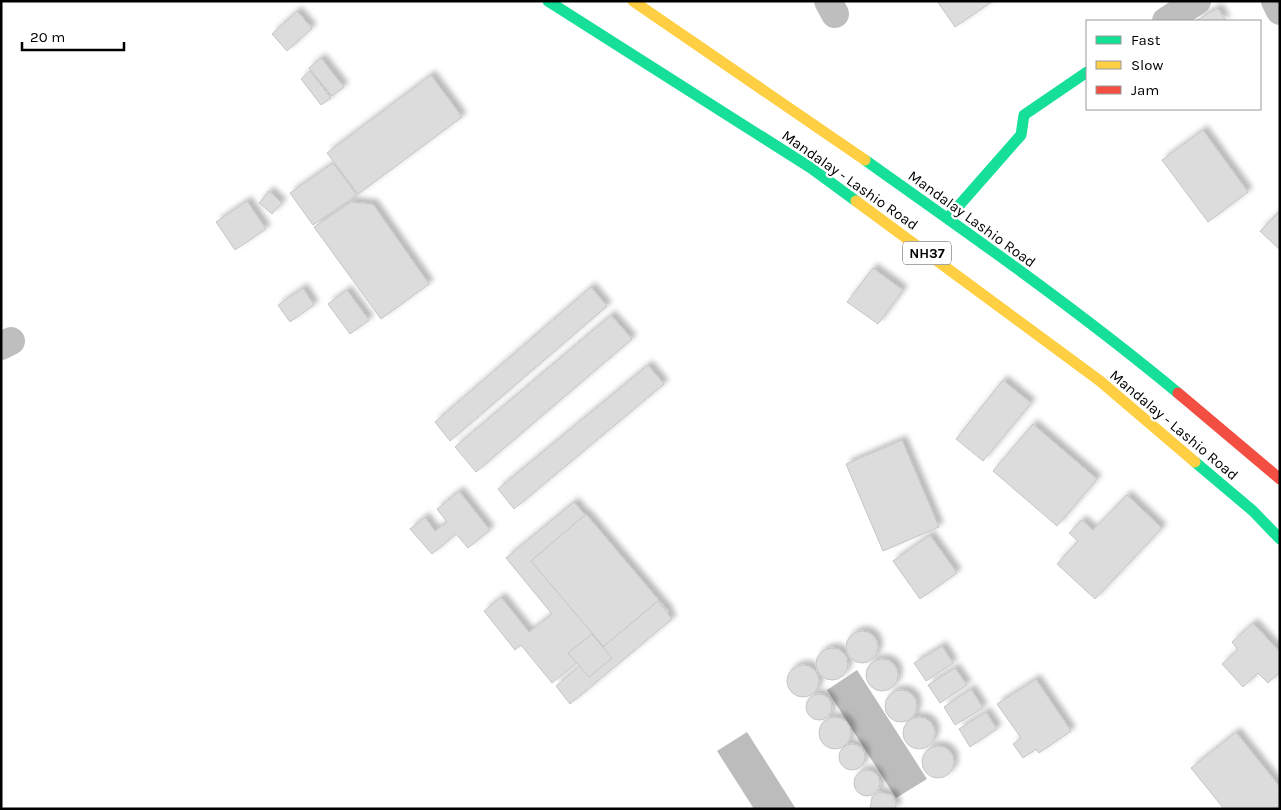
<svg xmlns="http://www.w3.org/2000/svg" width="1281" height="810" font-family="Karla,sans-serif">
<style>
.water{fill:#bcbcbc}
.building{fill:#dcdcdc;stroke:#c5c5c5;filter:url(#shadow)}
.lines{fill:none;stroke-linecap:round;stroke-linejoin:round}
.street{stroke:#bebebe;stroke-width:28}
.fast{stroke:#16e098;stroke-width:11}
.slow{stroke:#ffcf43;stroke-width:11}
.jam{stroke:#f24e42;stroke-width:11}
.labels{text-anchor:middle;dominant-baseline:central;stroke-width:4.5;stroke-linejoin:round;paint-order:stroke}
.shield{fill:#fff;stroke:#4c4c4c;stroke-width:1}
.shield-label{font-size:14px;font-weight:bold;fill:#000}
.street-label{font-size:15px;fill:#000;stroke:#fff}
</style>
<defs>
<filter id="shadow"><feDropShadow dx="4.5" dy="-4.5" stdDeviation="2.5" flood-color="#0004"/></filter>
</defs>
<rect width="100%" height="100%" fill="#fff"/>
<!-- water -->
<g class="water">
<path d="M857,670L927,779L896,798L827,690Z"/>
<path d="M747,732L796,809H754L717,751Z"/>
</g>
<!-- building -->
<g class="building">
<path d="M937,1H993L955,27Z"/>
<path d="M1218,8L1226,21H1195Z"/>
<path d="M297,11L312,28L287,51L272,34Z"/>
<path d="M321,58L344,87L332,96L309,68Z"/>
<path d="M310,71L331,98L321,105L301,79Z"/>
<path d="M431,75L462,117L358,194L327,153Z"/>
<path d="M1203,130L1248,192L1208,222L1162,160Z"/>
<path d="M333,163L357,195L313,225L290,193Z"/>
<path d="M269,191L282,203L272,214L259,203Z"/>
<path d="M247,201L266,229L235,250L216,222Z"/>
<path d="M351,202L373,204L429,284L381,319L314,227Z"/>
<path d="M1280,211V250L1260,231Z"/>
<path d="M873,268L903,290L878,324L847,302Z"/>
<path d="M591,287L607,306L450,441L435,422Z"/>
<path d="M303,288L314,305L290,322L278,305Z"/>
<path d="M347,290L369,320L350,334L328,304Z"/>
<path d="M611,315L632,339L476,472L455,447Z"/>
<path d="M648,365L664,384L514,509L498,489Z"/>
<path d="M1003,380L1031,403L983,461L956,439Z"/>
<path d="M1033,424L1097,479L1057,526L993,471Z"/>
<path d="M902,440L939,527L883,551L846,464Z"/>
<path d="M459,491L490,530L468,548L456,534L432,554L410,529L425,517L435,531L447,522L437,509Z"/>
<path d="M1127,495L1162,528L1095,599L1057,564L1078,541L1069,533L1082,520L1093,530Z"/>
<path d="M574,502L656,598L552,683L521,645L515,650L484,611L501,597L529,632L552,614L506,558Z"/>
<path d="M586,514L669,612L614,659L531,561Z"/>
<path d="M930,535L957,573L920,599L893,561Z"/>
<path d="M658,601L672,619L570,704L556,686Z"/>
<path d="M1253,623L1280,652V672L1268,683L1258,673L1243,687L1222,664L1238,650L1232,642Z"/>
<circle cx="862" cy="647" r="16"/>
<path d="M592,634L612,658L589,677L568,653Z"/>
<path d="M942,646L953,663L926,681L914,663Z"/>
<circle cx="832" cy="664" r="16"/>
<circle cx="882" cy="675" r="16"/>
<circle cx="803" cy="681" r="16"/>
<path d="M955,668L967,685L940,703L928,685Z"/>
<path d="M1036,679L1071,731L1039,753L1036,749L1023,758L1013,744L1021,738L997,704Z"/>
<path d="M971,689L983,708L955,725L944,707Z"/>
<circle cx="901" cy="706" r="16"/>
<circle cx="819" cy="707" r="13"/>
<path d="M986,712L997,729L970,747L959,729Z"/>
<circle cx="919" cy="733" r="16"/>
<circle cx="835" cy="733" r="16"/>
<path d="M1236,732L1280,787V809H1224L1191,768Z"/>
<circle cx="852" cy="757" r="13"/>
<circle cx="938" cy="762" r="16"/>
<circle cx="867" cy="783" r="13"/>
<path d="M879,792L892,795L896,803V809H870L872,797Z"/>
</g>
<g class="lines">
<!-- street -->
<g class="street">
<path d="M828,1L835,14"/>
<path d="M1275,1L1280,11"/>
<path d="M1166,21L1197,1"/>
<path d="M1,346L11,341"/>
</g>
<!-- fast -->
<g class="fast">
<path d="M548,1L811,168L856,201"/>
<path d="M865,160C971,235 1078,310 1178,393"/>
<path d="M948,218L1021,135L1024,115L1087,72"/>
<path d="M1195,462L1253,511L1280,539"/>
</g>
<!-- slow -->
<g class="slow">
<path d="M633,1L865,160"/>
<path d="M856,201L1100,381L1195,462"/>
</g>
<!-- jam -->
<path class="jam" d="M1178,393L1280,479"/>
</g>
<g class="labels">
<!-- shield labels -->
<rect class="shield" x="903" y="241.5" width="48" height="23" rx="4"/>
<g class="shield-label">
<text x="927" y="253">NH37</text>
</g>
<!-- street labels -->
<g class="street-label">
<text transform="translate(850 180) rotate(35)">Mandalay - Lashio Road</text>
<text transform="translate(972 219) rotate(36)">Mandalay Lashio Road</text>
<text transform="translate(1174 425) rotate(40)">Mandalay - Lashio Road</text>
</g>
</g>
<!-- border -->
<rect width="1281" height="810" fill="none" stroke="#000000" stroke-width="5"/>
<!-- legend -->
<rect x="1086" y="20" width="175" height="90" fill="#ffffff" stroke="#999999"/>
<rect x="1096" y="36" width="25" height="8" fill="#16e098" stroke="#999999"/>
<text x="1131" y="45" font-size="15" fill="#000000">Fast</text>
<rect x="1096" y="61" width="25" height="8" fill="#ffcf43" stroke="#999999"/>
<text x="1131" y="70" font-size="15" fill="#000000">Slow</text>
<rect x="1096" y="86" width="25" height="8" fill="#f24e42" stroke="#999999"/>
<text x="1131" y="95" font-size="15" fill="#000000">Jam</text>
<!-- scale -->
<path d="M22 42v8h102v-8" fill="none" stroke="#000000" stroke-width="2.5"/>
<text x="30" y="42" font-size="15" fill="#000000" stroke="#ffffff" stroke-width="4" paint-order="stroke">20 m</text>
</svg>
